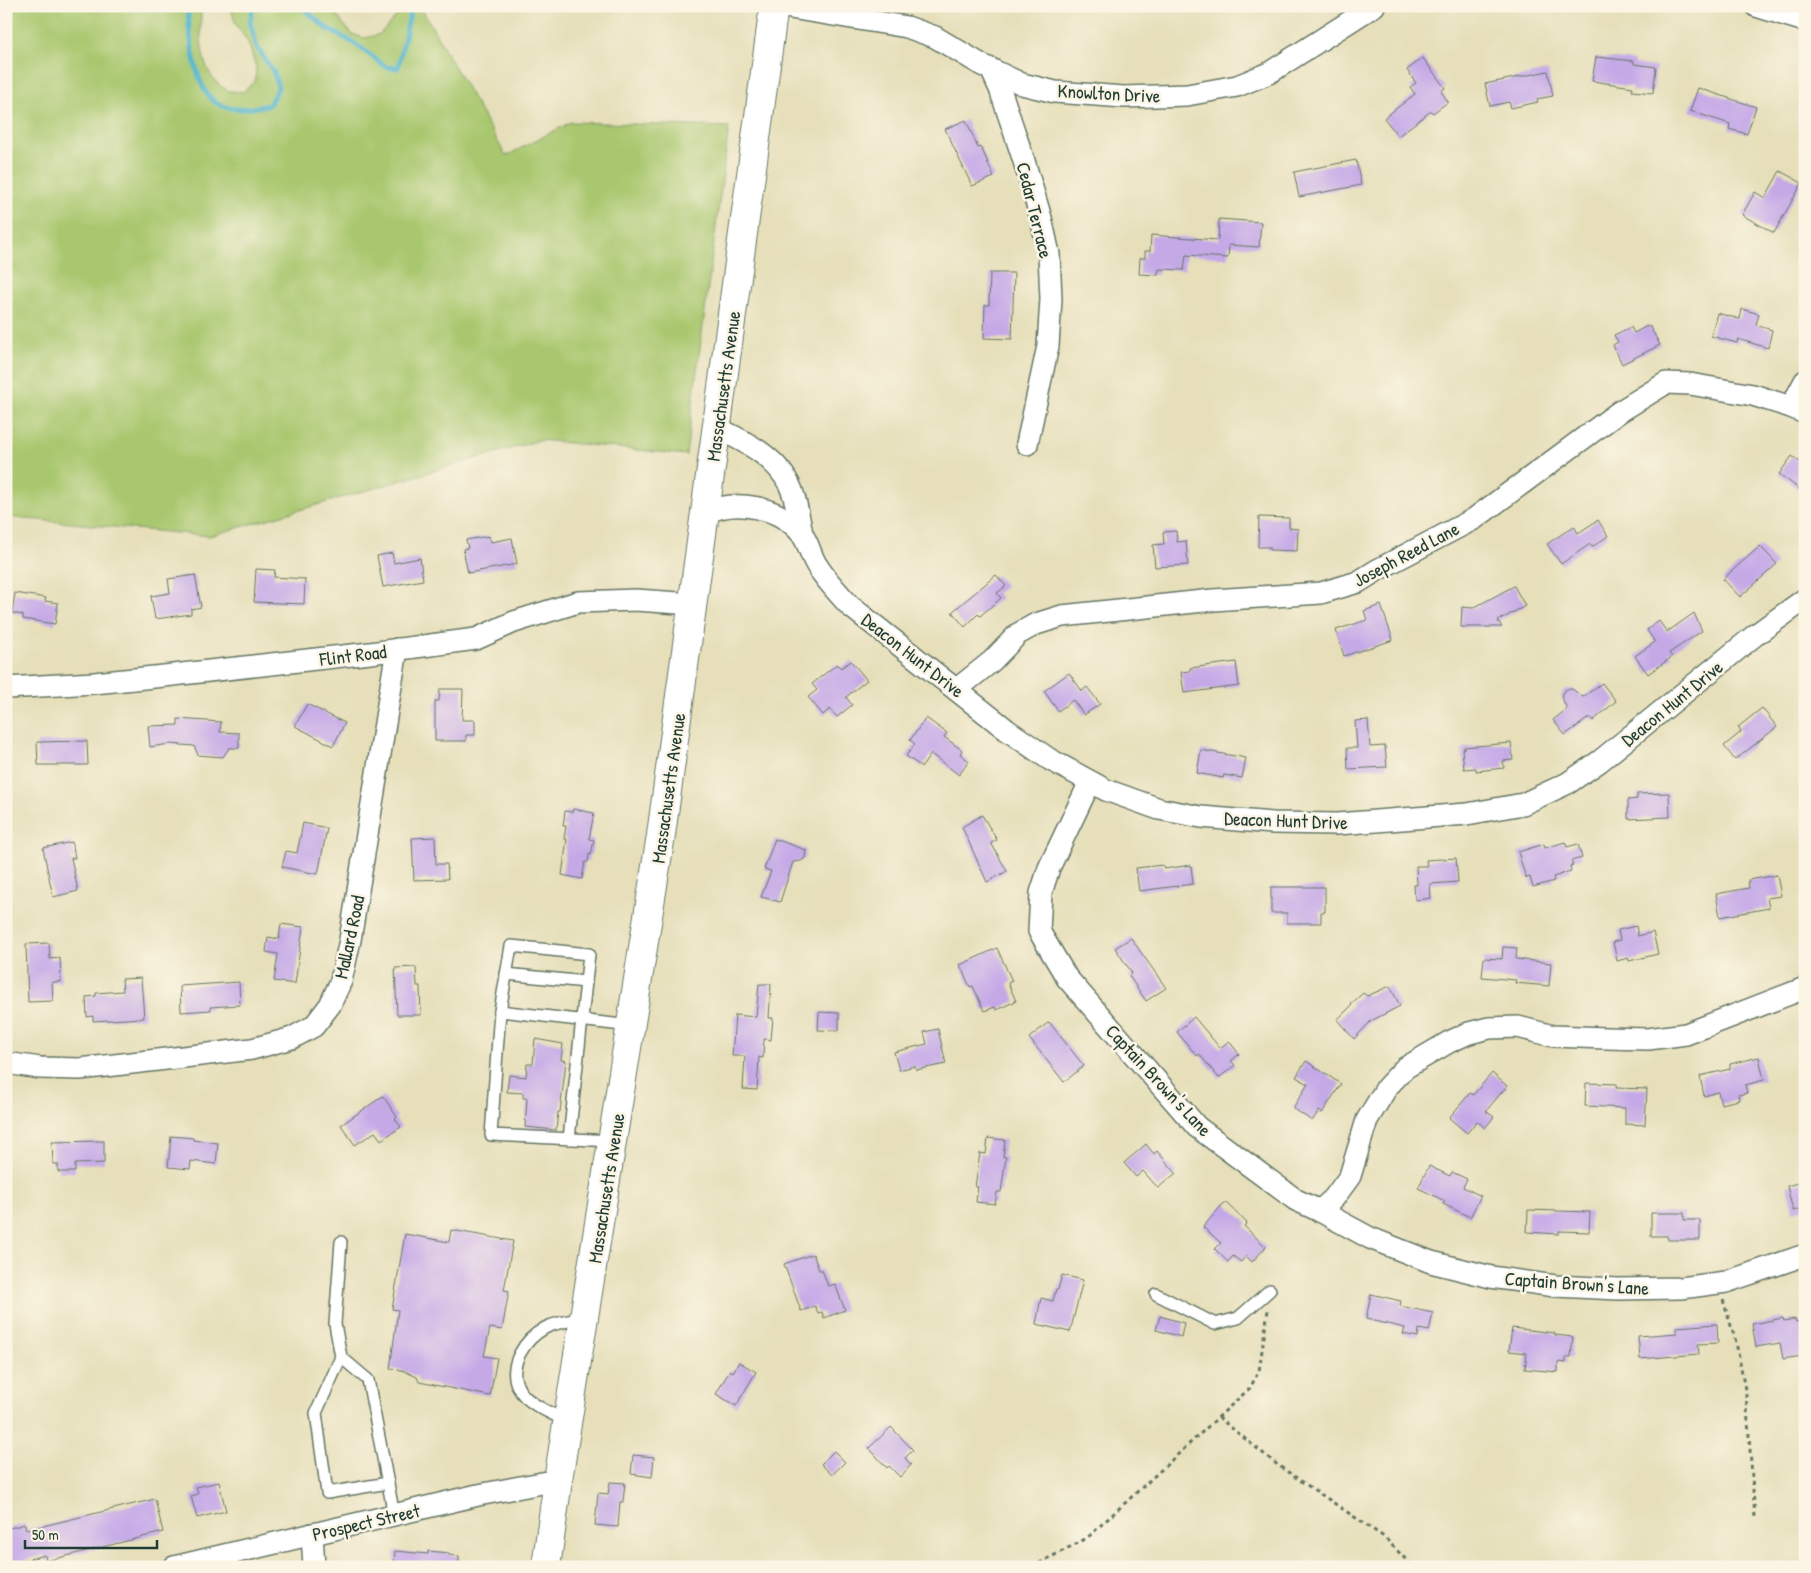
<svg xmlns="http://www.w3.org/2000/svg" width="1811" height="1573" font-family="'Patrick Hand',sans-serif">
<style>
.green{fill:#a9c76e;stroke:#648251}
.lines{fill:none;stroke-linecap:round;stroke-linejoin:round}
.stream{stroke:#4bb2ca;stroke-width:5}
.building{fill:#c5a9e7}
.lane-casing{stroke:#657663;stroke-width:14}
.street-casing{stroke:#657663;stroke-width:24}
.secondary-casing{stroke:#657663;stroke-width:30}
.path{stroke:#657663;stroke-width:3;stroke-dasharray:4 4;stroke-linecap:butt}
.lane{stroke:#fff;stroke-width:11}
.street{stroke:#fff;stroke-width:21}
.secondary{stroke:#fff;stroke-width:28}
.labels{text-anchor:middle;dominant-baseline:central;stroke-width:5;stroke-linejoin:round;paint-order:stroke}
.street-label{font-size:19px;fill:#1f3d34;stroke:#fcf5e5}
</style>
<rect width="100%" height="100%" fill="#fcf5e5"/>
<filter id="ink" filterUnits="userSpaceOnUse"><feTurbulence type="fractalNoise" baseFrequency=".02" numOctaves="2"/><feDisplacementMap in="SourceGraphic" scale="10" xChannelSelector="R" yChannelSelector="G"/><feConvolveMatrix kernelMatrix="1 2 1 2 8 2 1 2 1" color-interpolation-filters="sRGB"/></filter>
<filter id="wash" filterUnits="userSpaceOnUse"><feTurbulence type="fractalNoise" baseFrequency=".0096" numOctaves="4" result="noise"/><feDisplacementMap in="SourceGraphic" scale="20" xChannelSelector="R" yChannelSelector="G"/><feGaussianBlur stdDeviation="1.12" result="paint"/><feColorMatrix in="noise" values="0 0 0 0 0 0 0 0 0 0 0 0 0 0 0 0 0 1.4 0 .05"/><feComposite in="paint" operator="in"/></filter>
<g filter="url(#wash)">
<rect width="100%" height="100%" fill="#e6dfba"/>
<!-- green -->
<path class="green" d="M6,6H201C201,34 197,74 227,90C231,92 238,91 243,92L255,81L256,68L248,42L236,25L231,9L233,6H327L332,10L352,34L365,38L380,34L405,6H420L506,156L571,122L729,127L686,455L540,440L210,536L6,517Z"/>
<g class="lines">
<!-- stream -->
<g class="stream">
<path d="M187,6C190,32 193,94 220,105C236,112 253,108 269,105L278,88L274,73L257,47L250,22L253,8L257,6"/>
<path d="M297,6L303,8L326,28L354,43L386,67L398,68L411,9L423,6"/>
</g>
</g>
<g id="blocks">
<!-- building -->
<g class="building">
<path d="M1596,57L1634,61V64L1656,67L1653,93L1632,91L1633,87L1592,81Z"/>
<path d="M1423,58L1445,88L1441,91L1448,102L1433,113L1431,111L1398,136L1384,118L1415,94L1410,87L1416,83L1407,70Z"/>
<path d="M1548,71L1553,96L1537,99L1538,102L1511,108L1509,102L1490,106L1485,84Z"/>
<path d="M1698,88L1756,107L1747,134L1729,129L1730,124L1690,111Z"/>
<path d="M966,120L978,148L981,147L994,177L972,186L945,129Z"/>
<path d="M1356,160L1361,185L1299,197L1294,172Z"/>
<path d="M1780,171L1802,183L1774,233L1742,215L1755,192L1765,198Z"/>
<path d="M1219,219L1261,222L1259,247L1229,245L1228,258L1186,255L1184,270L1159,269L1158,275L1139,274L1140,258H1145V251H1150L1151,235L1218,240Z"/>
<path d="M990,273H1014L1012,339L984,338L985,305H989Z"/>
<path d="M1742,309L1759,314L1756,325L1772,330L1768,348L1738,339L1737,343L1711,336L1717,313L1740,319Z"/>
<path d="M1649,325L1660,345L1622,364L1613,345L1618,342L1614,335L1631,327L1634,333Z"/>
<path d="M1792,456L1805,466V493L1779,474Z"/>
<path d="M1259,517L1289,518V528L1298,529L1297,551L1270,550V547H1258Z"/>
<path d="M1598,520L1608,536L1592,547L1590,544L1561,564L1547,544L1574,526L1578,533Z"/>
<path d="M1176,531L1177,542L1186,541L1188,565L1155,567L1153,545L1164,544L1163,532Z"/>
<path d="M489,536L491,542L512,538L517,564L468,573L463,549L468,548L466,540Z"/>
<path d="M1760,546L1777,564L1740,597L1723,579Z"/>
<path d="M392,553L394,563L420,558L423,580L383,587L377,556Z"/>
<path d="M256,569L275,570L274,577L305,579L304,604L254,602Z"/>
<path d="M195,575L201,607L191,609V614L155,619L151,596L170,593L168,579Z"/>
<path d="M996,575L1006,586L997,593L1001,598L980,616L978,614L965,627L952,612Z"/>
<path d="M1514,586L1525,606L1498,621L1502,627H1461L1462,607L1473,608Z"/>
<path d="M15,593L46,598L45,601L58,603L55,624L23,619V615L12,613Z"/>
<path d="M1381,605L1393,640L1344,656L1336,630L1367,620L1364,611Z"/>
<path d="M1694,613L1702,631L1669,653L1672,657L1648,674L1635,656L1655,642L1647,630L1659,621L1667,632Z"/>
<path d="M851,661L867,680L846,697L852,705L837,717L830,709L823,715L808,697L817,690L812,684L837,664L841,668Z"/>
<path d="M1236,662L1239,686L1184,693L1181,672L1190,671V668Z"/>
<path d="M1069,673L1082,691L1087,687L1100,704L1084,715L1073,700L1058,711L1044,691Z"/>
<path d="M1602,683L1616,701L1593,721L1590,717L1565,735L1553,720L1567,709L1561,696L1563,692L1567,689H1572L1583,697Z"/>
<path d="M440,689H463L462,720H475V735H466V741H435V701H439Z"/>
<path d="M307,704L345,723L333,746L295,726Z"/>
<path d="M1762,708L1777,727L1735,760L1724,746L1741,732L1738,727Z"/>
<path d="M926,718L947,733L944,737L962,750L960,754L969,761L959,775L931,754L922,767L906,756L915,744L910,740Z"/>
<path d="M178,719L221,722L220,732L239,733V748H229L223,757L198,755L194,746L170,744L150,747L148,726L178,725Z"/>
<path d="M1368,720L1370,747L1385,746L1387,767L1348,769L1347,748H1357L1355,721Z"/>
<path d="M87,741L88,765H38L37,742Z"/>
<path d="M1511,743L1513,760L1503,761L1504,768L1476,771V768L1464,769L1462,749H1464V747Z"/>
<path d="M1201,750L1246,758L1242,778L1224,775L1223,778L1197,773Z"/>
<path d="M1669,793L1670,817L1628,819V800L1637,799V794Z"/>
<path d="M573,809L594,813L589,839L594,840L591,855L589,854L588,862H585L582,879L562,875L567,839H564L566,826H563L565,811L572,812Z"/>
<path d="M982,815L997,840L991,843L1007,871L987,882L962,827Z"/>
<path d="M303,823L327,828L318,874L282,867L286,851L297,853Z"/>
<path d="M435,837L436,864H447L448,879L414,880L412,838Z"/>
<path d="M775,839L806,850L805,858L801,861L793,862L780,902L761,897L771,871L764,869Z"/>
<path d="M72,842L75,858H71L78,891L53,897L43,848Z"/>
<path d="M1565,842L1567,847L1578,844L1582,858L1571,861L1573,865L1570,866L1571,871L1553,877L1554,881L1533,887L1530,877L1526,878L1518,852L1544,844L1545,848Z"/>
<path d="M1456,858L1458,882L1430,884L1431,898L1415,900L1414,885H1417L1416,866H1427L1426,860Z"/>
<path d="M1163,865L1164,869L1191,865L1193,884L1139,891L1136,868Z"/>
<path d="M1777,875L1781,896L1767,898L1769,908L1720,917L1716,894L1749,888L1748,880Z"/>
<path d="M1271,887H1325V912H1321V923H1287V913H1271Z"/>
<path d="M281,924L303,927L295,984L274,981L278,954L266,952L268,937L279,939Z"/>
<path d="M1636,926L1638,936L1653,932L1658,954L1629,961L1628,958L1617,961L1613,942L1620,940L1618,930Z"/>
<path d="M1131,938L1166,988L1146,1001L1129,976L1132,973L1115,948Z"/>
<path d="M49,943L50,959L60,958L61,982H52L53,1001L28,1002L26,944Z"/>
<path d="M1503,947L1517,948L1516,959L1551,963L1549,986L1515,983L1516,980L1482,977L1484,958L1502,959Z"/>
<path d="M997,948L1012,981L1008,983L1016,1001L996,1010L995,1007L984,1011L973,986L970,987L960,965Z"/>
<path d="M416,967L417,986H420L421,1015H397L395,968Z"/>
<path d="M141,978L144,1018L93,1021V1016L87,1017L86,997L96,996V993L123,991L122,979Z"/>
<path d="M239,982L240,1005L210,1007L211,1010L181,1012L180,986Z"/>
<path d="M759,984H771L769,1018H773L771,1040L764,1039L763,1058L759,1057L757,1090L743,1089L745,1056H732L735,1015L756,1017Z"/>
<path d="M1390,986L1400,1006L1371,1021L1354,1039L1337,1020L1352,1005L1351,1004L1363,993L1367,996Z"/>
<path d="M819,1012L839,1013V1031L818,1030Z"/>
<path d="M1194,1017L1220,1048L1229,1041L1239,1054L1231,1061L1235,1065L1219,1078L1199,1054L1197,1056L1177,1032Z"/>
<path d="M1049,1022L1084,1066L1064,1082L1029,1038Z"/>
<path d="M938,1029L946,1064L916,1070L915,1066L899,1070L894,1052L927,1044L924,1032Z"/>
<path d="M535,1039L563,1044L561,1060L566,1061L560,1112H558L556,1130L525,1127L527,1098H523V1093L507,1092L509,1075L526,1077L527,1064H533Z"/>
<path d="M1759,1057L1764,1080L1745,1085L1747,1093L1738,1095L1739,1100L1721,1104L1718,1092L1704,1096L1700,1076L1730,1069V1064Z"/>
<path d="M1306,1061L1341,1084L1322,1113L1319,1111L1312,1121L1293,1108L1308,1084L1296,1077Z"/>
<path d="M1492,1073L1507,1086L1486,1111L1494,1117L1485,1128L1477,1121L1467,1133L1449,1118L1470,1093L1473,1095Z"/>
<path d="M1586,1083L1617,1084L1616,1088L1647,1089L1645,1125L1625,1124V1108L1585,1106Z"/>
<path d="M383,1096L397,1117L395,1119L401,1127L381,1140L375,1132L355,1145L341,1125Z"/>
<path d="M171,1136L193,1138V1140L218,1143L216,1164L191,1161L190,1169L168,1167Z"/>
<path d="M988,1138L1005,1140L1003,1157H1006L1001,1192H997L995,1204L976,1202L978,1187H975L980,1153L986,1154Z"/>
<path d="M104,1141V1163L75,1164V1172H58V1164H53L52,1142Z"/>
<path d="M1146,1144L1154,1154L1157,1151L1176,1173L1158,1188L1143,1171L1136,1177L1124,1163Z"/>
<path d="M1429,1166L1450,1176L1452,1172L1467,1179L1463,1187L1481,1196L1470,1217L1443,1204L1445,1201L1418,1188Z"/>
<path d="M1805,1181V1208L1793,1211L1787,1186Z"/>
<path d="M1225,1202L1247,1223L1244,1226L1266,1247L1252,1262L1246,1256L1241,1262L1233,1256L1228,1262L1215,1249L1221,1243L1203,1227Z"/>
<path d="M1528,1210L1590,1212L1589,1232L1559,1231V1234L1527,1232Z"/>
<path d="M1651,1213H1684V1220H1700V1240H1668L1667,1236H1651Z"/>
<path d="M451,1230L513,1241L504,1290L509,1291L502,1330L490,1328L484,1356L497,1358L490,1396L419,1382L417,1377L402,1370L390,1369L398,1310L392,1309L405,1234L449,1242Z"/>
<path d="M813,1254L819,1270H822L828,1286L835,1284L845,1310L824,1318L822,1312L818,1313L815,1306L801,1311L784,1264Z"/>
<path d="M1062,1275L1083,1280L1070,1332L1036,1324L1041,1298L1053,1301L1056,1289L1058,1290Z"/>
<path d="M1371,1294L1401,1301L1400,1306L1433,1313L1429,1331L1419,1329L1418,1337L1403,1334L1405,1328L1366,1319Z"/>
<path d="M1160,1316L1184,1323L1181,1337L1156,1330Z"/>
<path d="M1783,1318L1784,1321L1795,1319L1796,1322L1805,1320V1353H1802V1356L1783,1359L1780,1343L1756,1347L1752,1324Z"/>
<path d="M1717,1324L1718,1343L1698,1344L1699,1354L1640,1359L1638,1336L1677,1333V1327Z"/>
<path d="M1512,1328L1555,1333V1335L1573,1337L1571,1357H1566V1363L1558,1362V1372L1525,1369L1527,1353L1509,1351Z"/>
<path d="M739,1362L756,1372L736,1406L716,1394L730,1370L733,1372Z"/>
<path d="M891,1427L913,1450L905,1458L911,1465L900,1477L889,1466L887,1468L869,1448Z"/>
<path d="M834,1451L845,1462L832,1475L821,1464Z"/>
<path d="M633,1455L654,1457L652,1477L631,1474Z"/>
<path d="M219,1482L226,1511L197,1518L191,1496L198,1494L196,1487Z"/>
<path d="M610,1482L625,1483L623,1502H620L618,1527L595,1525L598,1493L608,1494Z"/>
<path d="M155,1499L163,1532L46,1561L45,1555L6,1565V1529L25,1524L26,1530Z"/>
<path d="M395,1551L428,1554V1551L449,1553V1555L459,1556V1567H394Z"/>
</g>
</g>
</g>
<g filter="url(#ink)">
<use href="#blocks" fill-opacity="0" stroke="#657663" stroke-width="1"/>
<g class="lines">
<!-- lane casing -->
<g class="lane-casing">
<g id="lane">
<path d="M506,974L586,982"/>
<path d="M500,1011L511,946L589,954L569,1139"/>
<path d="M613,1141L491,1135L500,1011L631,1026"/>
<path d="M341,1242L335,1324L341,1357L368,1380L394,1515"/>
<path d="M1156,1294L1215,1324L1238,1318L1270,1290"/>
<path d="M341,1357L316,1413L327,1493L388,1483"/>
<path d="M567,1421C553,1414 527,1404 519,1389C506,1366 525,1339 545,1328C556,1322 571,1321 583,1318"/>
</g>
</g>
<!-- street casing -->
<g class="street-casing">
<g id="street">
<path d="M778,6L907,27L935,37L982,65L1022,84L1055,92L1124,97L1187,95L1237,86L1269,73L1374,6"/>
<path d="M1756,6L1805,21"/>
<path d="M991,69L1000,89L1024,161L1041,218L1049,254L1051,299L1048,346L1027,444"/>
<path d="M1791,407L1805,381"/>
<path d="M717,428C744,441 775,456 789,484C797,499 798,517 802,533"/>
<path d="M706,513C735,499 779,506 801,533C808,541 810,554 816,564C825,579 838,593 850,606L1007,730L1049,759L1106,790L1159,809L1201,817L1273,823L1337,824L1467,814L1523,804L1568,783L1600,761L1754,636L1805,599"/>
<path d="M6,688L94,683L164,676L370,653L476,639L514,622L578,602L636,600L693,604"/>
<path d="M957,689L992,661L1018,634L1036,624L1062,616L1213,600L1321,593L1358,582L1379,569L1474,519L1619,412L1666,383L1690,384L1753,395L1791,407L1805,413"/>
<path d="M1090,782L1049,868L1041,893L1039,931L1067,978L1197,1127L1296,1200L1320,1211L1370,1238L1431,1262L1491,1277L1555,1286L1618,1289L1681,1288L1726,1282L1805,1255"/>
<path d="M6,1063L40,1068L80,1069L252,1049L292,1038L314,1026L330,1005L341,981L350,940L397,649"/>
<path d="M1320,1211L1334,1198L1350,1176L1367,1120L1387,1087L1405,1068L1449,1042L1469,1033L1489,1028L1518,1027L1553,1036L1606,1038L1648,1039L1686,1034L1805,988"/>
<path d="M312,1534L314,1567"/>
<path d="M174,1567L478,1495L558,1480"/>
</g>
</g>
<!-- secondary casing -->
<g class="secondary-casing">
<path id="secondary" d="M546,1567L558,1480L661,835L774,6"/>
</g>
<!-- path -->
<g class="path">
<path d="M1723,1300L1736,1342L1746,1395L1755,1517"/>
<path d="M1218,1417L1279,1466L1384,1537L1413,1567"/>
<path d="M1032,1567L1087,1538L1250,1388L1259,1371L1268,1310"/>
<path d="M1589,1567L1595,1565L1596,1567"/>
</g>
<!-- lane -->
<use href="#lane" class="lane"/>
<!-- street -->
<use href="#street" class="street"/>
<!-- secondary -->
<use href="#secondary" class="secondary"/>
</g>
</g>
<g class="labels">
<!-- street labels -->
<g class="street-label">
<text transform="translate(1109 93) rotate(3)">Knowlton Drive</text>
<text transform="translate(1035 210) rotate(76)">Cedar Terrace</text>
<text transform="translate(723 386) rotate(-82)">Massachusetts Avenue</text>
<text transform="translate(1406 554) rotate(-28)">Joseph Reed Lane</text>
<text transform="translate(353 655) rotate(-7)">Flint Road</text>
<text transform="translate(913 655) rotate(38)">Deacon Hunt Drive</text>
<text transform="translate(1672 703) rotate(-39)">Deacon Hunt Drive</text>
<text transform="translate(668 788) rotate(-82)">Massachusetts Avenue</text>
<text transform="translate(1286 820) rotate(2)">Deacon Hunt Drive</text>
<text transform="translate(349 937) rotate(-78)">Mallard Road</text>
<text transform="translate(1159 1080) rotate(47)">Captain Brown's Lane</text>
<text transform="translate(606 1188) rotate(-81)">Massachusetts Avenue</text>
<text transform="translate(1577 1283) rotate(4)">Captain Brown's Lane</text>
<text transform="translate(366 1522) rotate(-13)">Prospect Street</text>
</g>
</g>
<!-- margin -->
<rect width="1811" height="1573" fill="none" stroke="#fcf5e5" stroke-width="25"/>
<!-- scale -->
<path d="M25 1540v8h132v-8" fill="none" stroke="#1f3d34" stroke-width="2.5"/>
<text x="32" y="1540" font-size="15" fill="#1f3d34" stroke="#fcf5e5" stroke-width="4" paint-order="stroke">50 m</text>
</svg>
